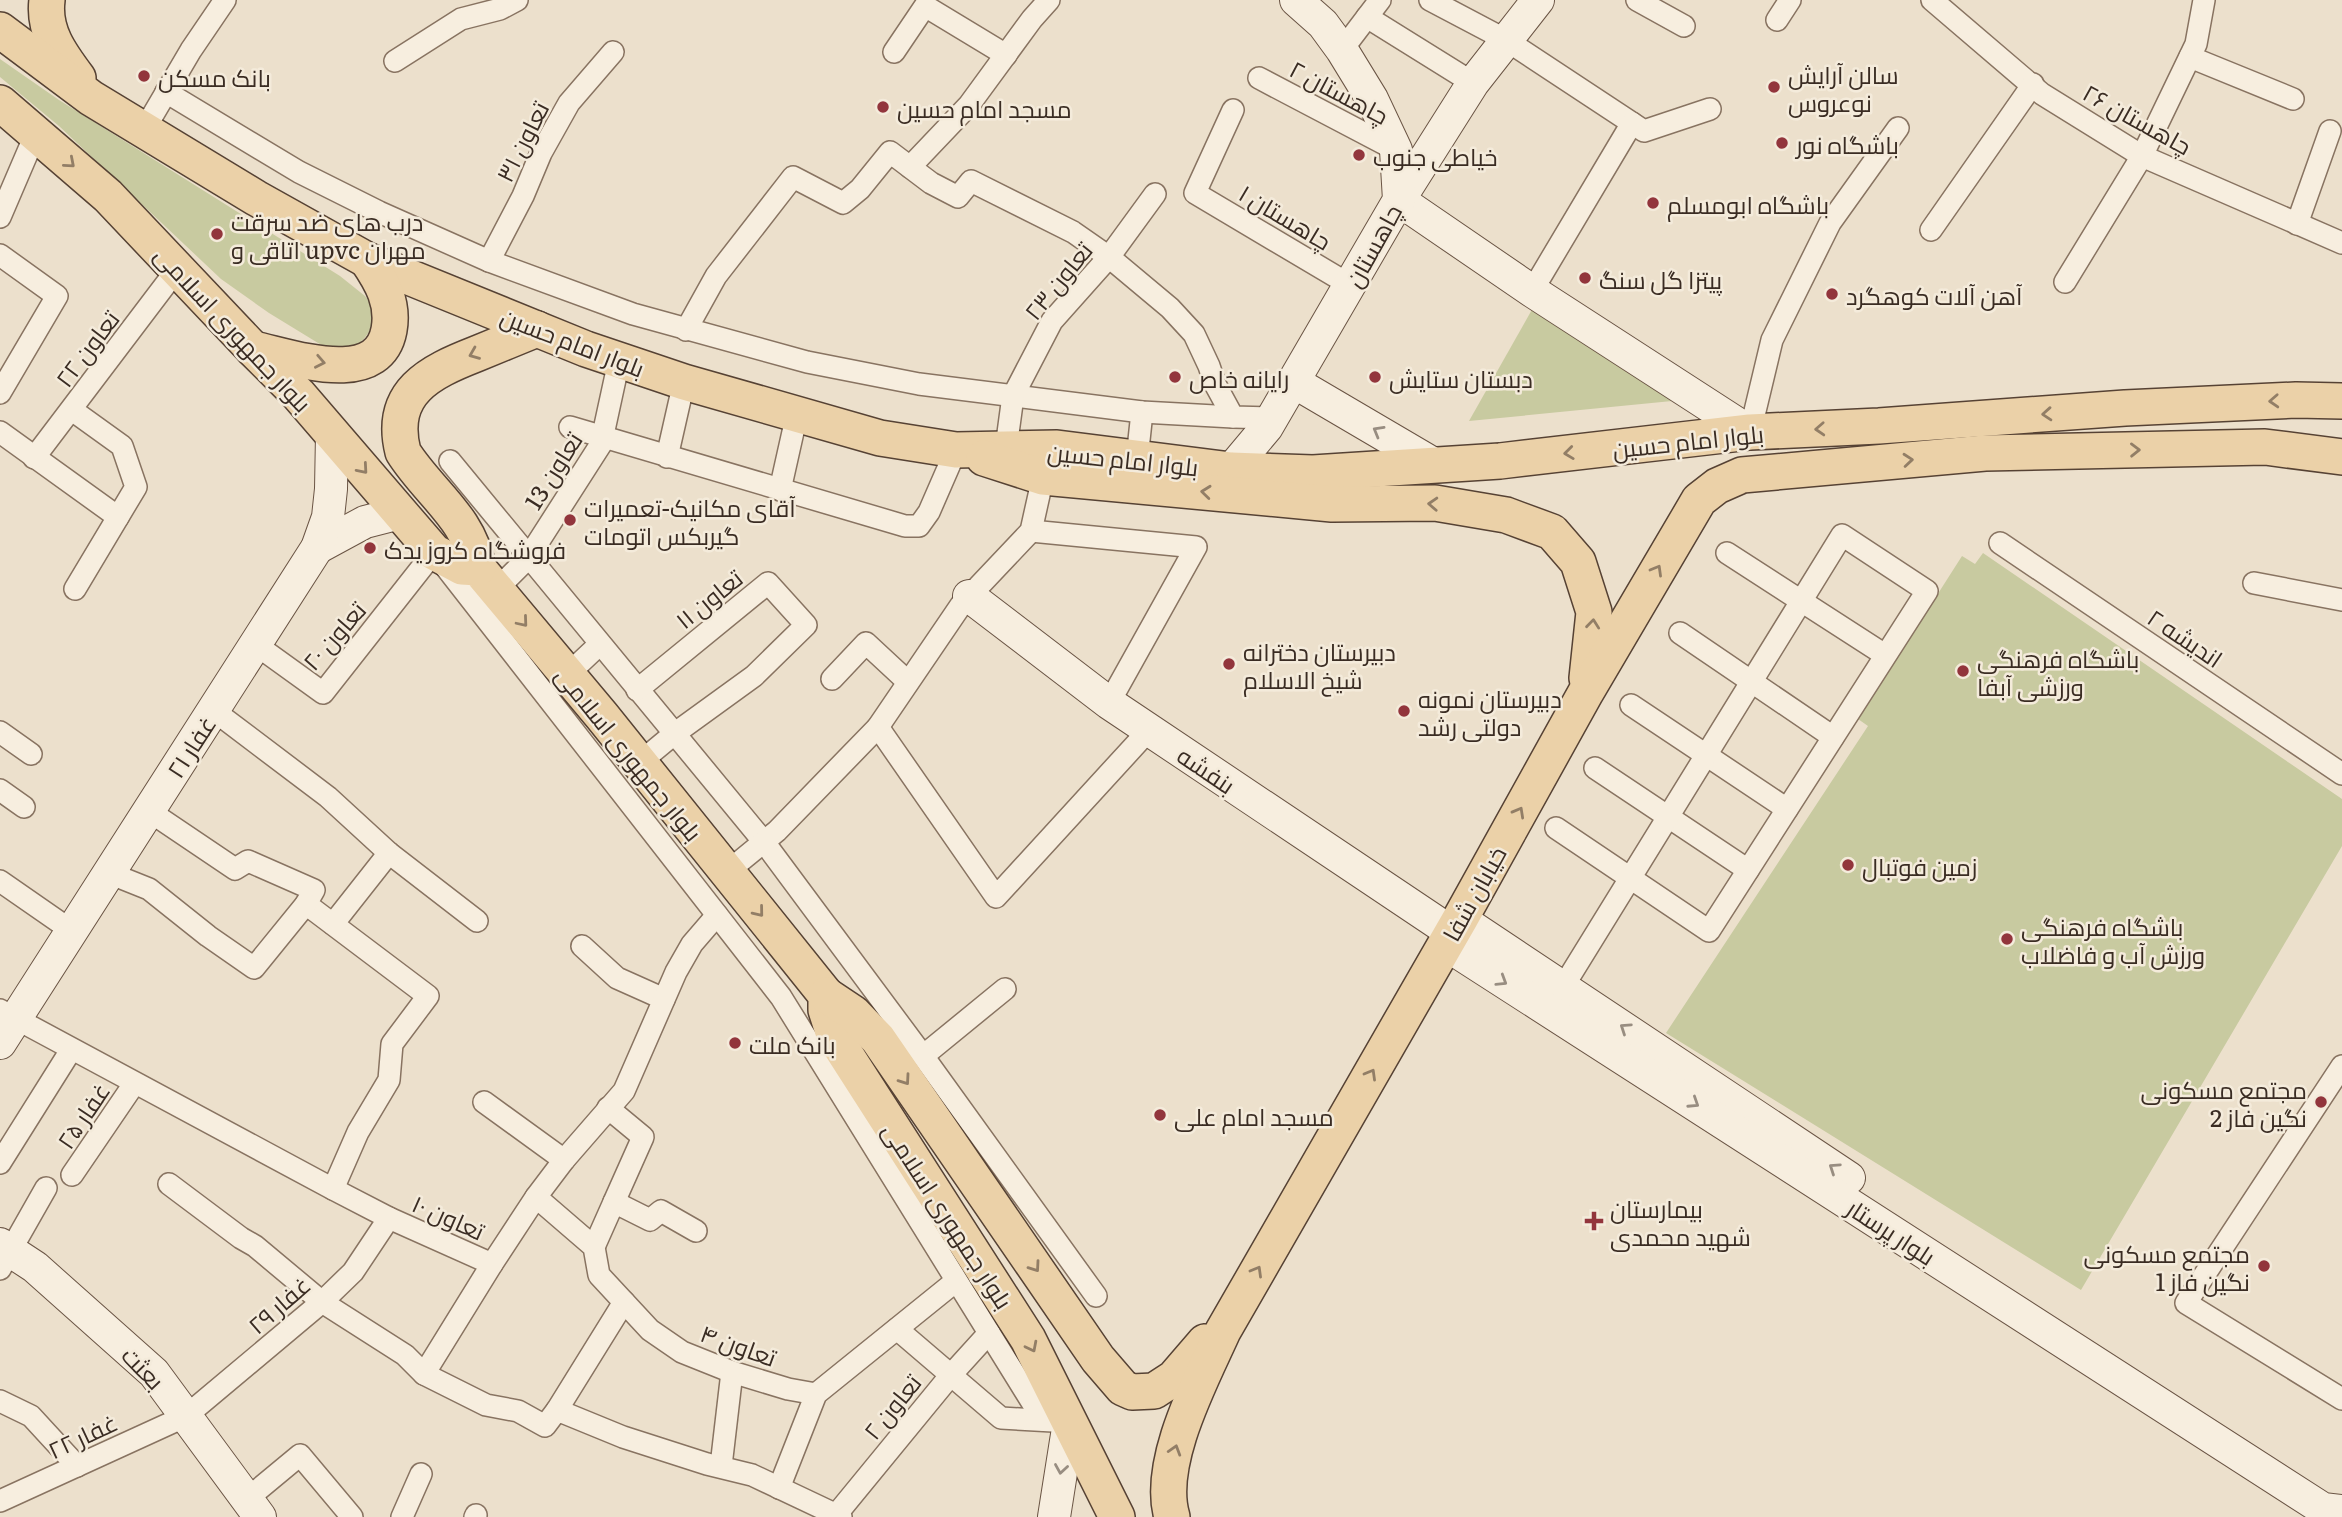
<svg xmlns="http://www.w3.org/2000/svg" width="2342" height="1517" font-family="Literata,Cairo,serif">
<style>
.green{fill:#c8caa0}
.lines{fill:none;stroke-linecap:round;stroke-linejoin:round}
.street-casing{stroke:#887361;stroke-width:24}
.secondary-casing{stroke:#6a5444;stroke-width:34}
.primary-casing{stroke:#564234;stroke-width:38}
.street{stroke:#f7eedf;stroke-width:21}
.secondary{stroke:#f7eedf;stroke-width:32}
.primary{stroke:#ebd1a8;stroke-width:35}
.oneway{stroke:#927e66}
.oneway2{stroke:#988d81}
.poi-dot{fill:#92353c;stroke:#f4ebdb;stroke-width:2.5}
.labels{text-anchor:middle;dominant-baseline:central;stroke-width:5;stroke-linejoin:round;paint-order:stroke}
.poi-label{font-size:24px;fill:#3a2c23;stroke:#f4ebdb;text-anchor:start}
.street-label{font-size:24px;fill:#3a2c23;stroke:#f4ebdb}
</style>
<rect width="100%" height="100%" fill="#ece0cc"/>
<!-- green -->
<g class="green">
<path d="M0,59L59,100L340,276L365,296L376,310C371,337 361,346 336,354L269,313L221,279L59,126L0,77Z"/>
<path d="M1534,306L1672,401L1469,421Z"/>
<path d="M1983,553L2342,799V846L2081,1290L1666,1033L1868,726L1858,719L1962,556L1975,564Z"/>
</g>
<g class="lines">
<!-- street casing -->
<g class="street-casing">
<g id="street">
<path d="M1430,0L1506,40L1644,131L1710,109"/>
<path d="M1637,0L1684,26"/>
<path d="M1932,0L2042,94L2142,156L2342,243"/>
<path d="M1367,17L1473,83"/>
<path d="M1777,20L1790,0"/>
<path d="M1342,50L1380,0"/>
<path d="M894,52L925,6L1006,55"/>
<path d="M2190,57L2293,99"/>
<path d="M395,61L461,19L500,9L517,0"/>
<path d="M1259,78L1396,150"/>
<path d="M166,92L299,172L379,212L489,261L633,314L807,362L919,384L1142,412L1233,417"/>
<path d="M1233,110L1195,193L1350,285"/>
<path d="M144,130L191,50L225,0"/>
<path d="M910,167L969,105L1032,19L1049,0"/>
<path d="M0,217L36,133"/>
<path d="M2297,224L2330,131"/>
<path d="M1931,230L2033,84"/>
<path d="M0,255L57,296L0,393"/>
<path d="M489,261L523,196L541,153L569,103L613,52"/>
<path d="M2065,282L2142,156L2196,44L2204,0"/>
<path d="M1532,291L1632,123"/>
<path d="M686,330L716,276L793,177L843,203L860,189L890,152L931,183L958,197L971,181L1073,232L1109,257L1170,308L1194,334L1209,366L1215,384L1233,417L1272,418"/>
<path d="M72,410L122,446L136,487L75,589"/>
<path d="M570,427L905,526H919L929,512L956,450"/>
<path d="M0,432L118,517"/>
<path d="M1750,432L1772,340L1830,223L1898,128"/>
<path d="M1006,448L1013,396L1052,321L1109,257L1155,194"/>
<path d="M667,457L684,382"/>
<path d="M34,458L178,268"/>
<path d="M1137,459L1142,412"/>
<path d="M450,461L764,842L923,1056L1096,1296"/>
<path d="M780,490L797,414"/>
<path d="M1031,531L1196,547L1109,703"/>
<path d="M2000,543L2342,774"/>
<path d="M1727,553L1885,655"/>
<path d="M2254,583L2342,600"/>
<path d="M496,590L528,558L601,444L619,361"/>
<path d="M1680,633L1833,737"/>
<path d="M255,644L323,693L434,552L781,997L1043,1420"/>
<path d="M567,675L600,644"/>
<path d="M832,679L866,643L908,682"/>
<path d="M637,690L768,583L806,625L754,676L674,734L639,763"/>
<path d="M1631,705L1787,809"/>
<path d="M213,710L328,797L389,853L477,921"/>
<path d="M878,727L996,897L1149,730"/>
<path d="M0,732L31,754"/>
<path d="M1595,768L1748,870"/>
<path d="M0,790L24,807"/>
<path d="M149,811L235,869L248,861L314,890L306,904L428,996L392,1044L389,1080L358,1132L333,1189"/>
<path d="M1556,828L1709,931L1927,591L1842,535L1563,987"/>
<path d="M727,872L777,831L878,727L961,605L1031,531L1043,477"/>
<path d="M109,873L149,889L208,936L254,968L306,904"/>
<path d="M0,881L72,931"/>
<path d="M333,924L389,853"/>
<path d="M582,946L617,978L664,999"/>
<path d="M0,1010L333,1189L389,1218L492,1264L536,1197L564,1160L624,1091L676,972L692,944L717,915"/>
<path d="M923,1056L1005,989"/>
<path d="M2342,1066L2186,1303L2342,1399"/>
<path d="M484,1102L564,1160"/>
<path d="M608,1108L643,1137L614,1202"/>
<path d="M0,1163L71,1050"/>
<path d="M72,1175L134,1084"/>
<path d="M169,1184L241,1238L255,1246L322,1302L405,1355L424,1374L486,1405L518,1411L545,1426L557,1410L623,1437L707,1464L752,1475L841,1517"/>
<path d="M536,1197L594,1247L599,1275L650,1330L682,1352L732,1372L788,1389L816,1394"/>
<path d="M594,1247L614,1202L650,1220L661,1211L696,1231"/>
<path d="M0,1269L46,1188"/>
<path d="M897,1329L1001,1418L1053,1421"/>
<path d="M424,1374L492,1264"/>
<path d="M0,1401L31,1416L77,1466"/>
<path d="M557,1410L624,1302"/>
<path d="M721,1466L732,1372"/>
<path d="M779,1488L816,1394L956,1281"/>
<path d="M247,1499L300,1455L352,1517"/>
<path d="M0,1501L186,1416L322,1302L353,1272L389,1218"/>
<path d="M836,1515L950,1376L989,1333"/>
<path d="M402,1517L421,1474"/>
<path d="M475,1517L476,1515"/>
</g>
</g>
<!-- secondary casing -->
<g class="secondary-casing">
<g id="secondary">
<path d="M1538,0L1473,83L1399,200L1532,291L1750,432"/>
<path d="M1294,382L1437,466"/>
<path d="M1231,470L1267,427L1399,200L1396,150L1372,99L1342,50L1323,24L1296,0"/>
<path d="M317,548L365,522L400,513"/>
<path d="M969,596L1109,703L1451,932"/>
<path d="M1460,919L1849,1178"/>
<path d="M1445,944L2323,1509L2342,1511"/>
<path d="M0,1043L317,548L328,517L331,489L332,434"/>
<path d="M0,1244L35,1267L154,1373L260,1517"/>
<path d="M1054,1517L1069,1422"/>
</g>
</g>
<!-- primary casing -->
<g class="primary-casing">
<g id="primary">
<path d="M47,0C43,31 60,54 78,78"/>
<path d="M0,30L91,98L256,198L367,260L586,349L684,382L880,438L956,450L1057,448L1231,470L1313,473L1500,461L1750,432L1879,426L2125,408L2296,400L2342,401"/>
<path d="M0,103L108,196L253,349L298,394L434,552L462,567L478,568L602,716L826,995V1010L835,1038L1028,1339L1117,1517"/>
<path d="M253,349C292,357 378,389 389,330C394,303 382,282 367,260"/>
<path d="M984,458L1043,477L1332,504L1435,503L1506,515L1552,532L1578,562L1594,612L1587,678"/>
<path d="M478,568C470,518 428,492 403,452C388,392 430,372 476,354C496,346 517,337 537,329"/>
<path d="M826,995L853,1013L878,1039L1098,1359L1123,1388L1132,1392L1154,1391L1174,1378L1205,1342"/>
<path d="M1172,1517C1156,1463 1201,1380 1223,1331L1460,919L1586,692L1699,500L1717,486L1742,475L1985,453L2265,447L2342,457"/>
</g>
</g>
<!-- street -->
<use href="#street" class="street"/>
<!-- secondary -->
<use href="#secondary" class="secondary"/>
<!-- primary -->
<use href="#primary" class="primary"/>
</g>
<!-- one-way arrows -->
<defs><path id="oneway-chevron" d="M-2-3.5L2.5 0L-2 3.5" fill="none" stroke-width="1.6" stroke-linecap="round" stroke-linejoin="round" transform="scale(1.75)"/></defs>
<g class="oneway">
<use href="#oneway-chevron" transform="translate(70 163) rotate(41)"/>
<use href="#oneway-chevron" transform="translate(474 354) rotate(158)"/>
<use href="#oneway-chevron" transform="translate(320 362) rotate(11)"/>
<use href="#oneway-chevron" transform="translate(2274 401) rotate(177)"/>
<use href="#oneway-chevron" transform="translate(2047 414) rotate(176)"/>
<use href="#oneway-chevron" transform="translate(1820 429) rotate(177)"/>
<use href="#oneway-chevron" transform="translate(2135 450) rotate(-1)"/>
<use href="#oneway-chevron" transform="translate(1569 453) rotate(173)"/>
<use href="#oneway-chevron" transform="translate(1908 460) rotate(-5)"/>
<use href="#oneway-chevron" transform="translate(363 469) rotate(49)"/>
<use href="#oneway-chevron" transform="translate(1206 492) rotate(-174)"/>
<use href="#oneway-chevron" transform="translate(1433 504) rotate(-177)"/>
<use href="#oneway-chevron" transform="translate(1657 570) rotate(-60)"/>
<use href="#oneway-chevron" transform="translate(523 622) rotate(50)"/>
<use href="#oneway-chevron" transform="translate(1593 624) rotate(-84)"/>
<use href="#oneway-chevron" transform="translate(1519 812) rotate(-61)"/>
<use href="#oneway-chevron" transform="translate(759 912) rotate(51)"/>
<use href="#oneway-chevron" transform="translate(1371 1074) rotate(-60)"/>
<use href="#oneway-chevron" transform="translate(905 1080) rotate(55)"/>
<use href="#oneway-chevron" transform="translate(1035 1267) rotate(55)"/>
<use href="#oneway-chevron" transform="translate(1257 1271) rotate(-60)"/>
<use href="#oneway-chevron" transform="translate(1032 1347) rotate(63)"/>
<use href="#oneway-chevron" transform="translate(1175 1450) rotate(-73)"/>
</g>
<g class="oneway2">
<use href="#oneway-chevron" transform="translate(1378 431) rotate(-150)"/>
<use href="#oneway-chevron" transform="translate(1502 981) rotate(32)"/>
<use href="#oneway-chevron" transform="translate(1625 1028) rotate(-146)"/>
<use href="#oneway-chevron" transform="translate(1694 1103) rotate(33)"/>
<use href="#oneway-chevron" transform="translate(1834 1168) rotate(-146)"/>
<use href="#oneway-chevron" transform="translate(1061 1469) rotate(99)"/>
</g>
<!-- markers -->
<g class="poi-dot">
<circle cx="144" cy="76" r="7"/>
<circle cx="1774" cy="87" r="7"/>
<circle cx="883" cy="107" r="7"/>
<circle cx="1782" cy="143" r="7"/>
<circle cx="1359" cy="155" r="7"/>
<circle cx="1653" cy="203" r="7"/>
<circle cx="217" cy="234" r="7"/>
<circle cx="1585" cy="278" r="7"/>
<circle cx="1832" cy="294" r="7"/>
<circle cx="1175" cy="377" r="7"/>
<circle cx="1375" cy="377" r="7"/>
<circle cx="570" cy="520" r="7"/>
<circle cx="370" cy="548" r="7"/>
<circle cx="1229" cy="664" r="7"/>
<circle cx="1963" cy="671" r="7"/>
<circle cx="1404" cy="711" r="7"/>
<circle cx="1848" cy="865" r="7"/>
<circle cx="2007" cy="939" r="7"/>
<circle cx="735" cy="1043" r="7"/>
<circle cx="2321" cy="1102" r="7"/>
<circle cx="1160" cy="1115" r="7"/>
<path d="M1590.5 1210.5h7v7h7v7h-7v7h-7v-7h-7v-7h7z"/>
<circle cx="2264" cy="1266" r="7"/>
</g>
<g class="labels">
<!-- poi labels -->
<g class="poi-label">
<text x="1788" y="73">سالن آرایش<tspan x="1788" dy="28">نوعروس</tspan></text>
<text x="158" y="76">بانک مسکن</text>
<text x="897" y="107">مسجد امام حسین</text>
<text x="1796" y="143">باشگاه نور</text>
<text x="1373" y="155">خیاطی جنوب</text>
<text x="1667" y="203">باشگاه ابومسلم</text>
<text x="231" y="220">درب های ضد سرقت<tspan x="231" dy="28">اتاقی و upvc مهران</tspan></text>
<text x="1599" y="278">پیتزا گل سنگ</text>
<text x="1846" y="294">آهن آلات کوهگرد</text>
<text x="1189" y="377">رایانه خاص</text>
<text x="1389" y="377">دبستان ستایش</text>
<text x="584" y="506">آقای مکانیک-تعمیرات<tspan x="584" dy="28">گیربکس اتومات</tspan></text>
<text x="384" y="548">فروشگاه کروز یدک</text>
<text x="1243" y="650">دبیرستان دخترانه<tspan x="1243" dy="28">شیخ الاسلام</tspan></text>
<text x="1977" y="657">باشگاه فرهنگی<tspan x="1977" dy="28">ورزشی آبفا</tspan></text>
<text x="1418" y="697">دبیرستان نمونه<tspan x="1418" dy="28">دولتی رشد</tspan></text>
<text x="1862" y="865">زمین فوتبال</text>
<text x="2021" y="925">باشگاه فرهنگی<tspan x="2021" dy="28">ورزش آب و فاضلاب</tspan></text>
<text x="749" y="1043">بانک ملت</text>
<text x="2307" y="1088" text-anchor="end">مجتمع مسکونی<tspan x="2307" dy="28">نگین فاز 2</tspan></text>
<text x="1174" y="1115">مسجد امام علی</text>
<text x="1610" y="1207">بیمارستان<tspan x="1610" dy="28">شهید محمدی</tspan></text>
<text x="2250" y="1252" text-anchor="end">مجتمع مسکونی<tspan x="2250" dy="28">نگین فاز 1</tspan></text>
</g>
<!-- street labels -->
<g class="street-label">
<text transform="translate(1340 91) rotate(28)">چاهستان ۲</text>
<text transform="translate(2138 118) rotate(29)">چاهستان ۲۶</text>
<text transform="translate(521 141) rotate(-63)">تعاون ۳۱</text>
<text transform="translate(1286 216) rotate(31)">چاهستان ۱</text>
<text transform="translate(1372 245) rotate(-61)">چاهستان</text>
<text transform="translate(1057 280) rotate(-51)">تعاون ۲۳</text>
<text transform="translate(234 328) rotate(47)">بلوار جمهوری اسلامی</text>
<text transform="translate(573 341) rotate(21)">بلوار امام حسین</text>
<text transform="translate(86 348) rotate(-53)">تعاون ۲۲</text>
<text transform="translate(1688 440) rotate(-6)">بلوار امام حسین</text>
<text transform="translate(1123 458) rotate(6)">بلوار امام حسین</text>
<text transform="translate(552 470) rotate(-58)">تعاون 13</text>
<text transform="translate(708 598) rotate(-39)">تعاون ۱۱</text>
<text transform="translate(333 635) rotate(-49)">تعاون ۲۰</text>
<text transform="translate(2186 637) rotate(34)">اندیشه ۲</text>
<text transform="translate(190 746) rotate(-57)">غفار ۲۱</text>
<text transform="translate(630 753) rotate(51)">بلوار جمهوری اسلامی</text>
<text transform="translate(1207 769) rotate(34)">بنفشه</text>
<text transform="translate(1473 893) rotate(-61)">خیابان شفا</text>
<text transform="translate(82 1115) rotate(-56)">غفار ۲۵</text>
<text transform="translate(949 1215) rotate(57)">بلوار جمهوری اسلامی</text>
<text transform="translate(449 1216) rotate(24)">تعاون ۱۰</text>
<text transform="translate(1892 1231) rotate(33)">بلوار پرستار</text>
<text transform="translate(278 1304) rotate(-41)">غفار ۲۹</text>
<text transform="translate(739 1344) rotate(20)">تعاون ۴</text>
<text transform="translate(144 1367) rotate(46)">بعثت</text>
<text transform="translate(891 1406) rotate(-51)">تعاون ۲</text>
<text transform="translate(82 1435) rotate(-25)">غفار ۲۲</text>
</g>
</g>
</svg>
